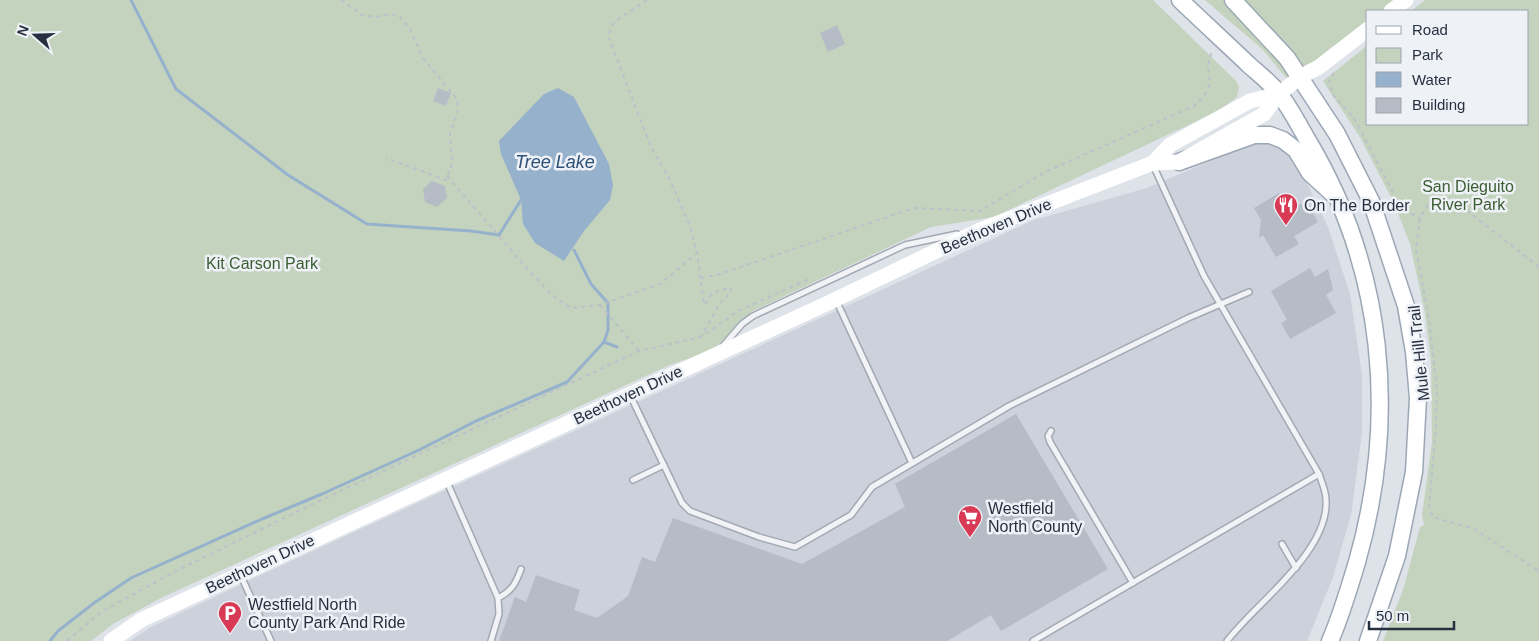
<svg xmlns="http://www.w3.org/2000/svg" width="1539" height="641" font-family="Helvetica,sans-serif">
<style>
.built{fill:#ccd1db}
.green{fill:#c4d3be}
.water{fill:#96b1cc}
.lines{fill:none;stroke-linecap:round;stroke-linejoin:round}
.stream{stroke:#96b1cc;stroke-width:3}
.building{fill:#b5bcc6}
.lane-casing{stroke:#a3a9b3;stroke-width:8}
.primary-casing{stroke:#9ca7b5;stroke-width:19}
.path{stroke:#bcc0c8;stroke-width:2;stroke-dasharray:4 4;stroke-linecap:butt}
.lane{stroke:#f1f3f7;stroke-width:5}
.secondary{stroke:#fff;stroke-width:15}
.primary{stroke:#fff;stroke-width:16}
.labels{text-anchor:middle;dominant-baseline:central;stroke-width:5;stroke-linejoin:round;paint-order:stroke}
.park-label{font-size:16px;fill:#3b5d32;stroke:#eef1f6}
.poi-label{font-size:16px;fill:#263041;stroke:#eef1f6;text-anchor:start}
.street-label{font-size:16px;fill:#263041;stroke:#eef1f6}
.water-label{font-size:18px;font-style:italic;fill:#2d5077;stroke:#eef1f6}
</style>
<rect width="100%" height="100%" fill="#dee2e9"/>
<!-- built -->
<path class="built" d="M1261,142L1276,145L1289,152L1304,177L1328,227L1350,294L1362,375V433L1351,515L1333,577L1307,641H130L151,627L265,573L1034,220L1147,188L1238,149Z"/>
<!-- green -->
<g class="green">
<path d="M0,0H1153L1236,81L1239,87L1237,97L1220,110L994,217L931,227L753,311L712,351L672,364L163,597L113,624L91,641H0Z"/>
<path d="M1205,0H1406L1392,11H1368V30L1295,88L1262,49Z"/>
<path d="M1425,0H1539V641H1383L1403,590L1420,527L1424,525L1422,515L1432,442L1431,361L1425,313L1410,244L1394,203L1360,137L1323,81L1368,45V124H1528V11H1411Z"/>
</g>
<!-- water -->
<path class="water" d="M558,88L574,97L609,164L613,185L610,200L584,231L564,261L535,243L523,224L521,200L501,154L499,141L544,94Z"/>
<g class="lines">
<!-- stream -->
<g class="stream">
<path d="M131,0L176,89L288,175L367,224L471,231L499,235L521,200"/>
<path d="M604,342L617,347"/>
<path d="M50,641L58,631L94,603L131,578L262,519L322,494L419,450L476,421L567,382L604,342L608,330V303L591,284L574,250"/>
</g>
</g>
<!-- building -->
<g class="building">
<path d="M837,25L845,44L828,52L820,33Z"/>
<path d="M438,88L451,93L446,106L433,101Z"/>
<path d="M432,181L445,186L447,198L437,207L425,202L423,189Z"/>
<path d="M1279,193L1283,201L1294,196L1299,205L1306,201L1318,222L1294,236L1299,244L1276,257L1263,235L1259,238L1261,220L1254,208Z"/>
<path d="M1310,268L1315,277L1328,269L1333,290L1326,295L1336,313L1290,339L1281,323L1287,320L1271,291Z"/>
<path d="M1016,414L1108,569L1001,631L991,615L947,641H499L515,597L526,602L536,575L580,590L574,610L597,618L628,596L642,557L655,562L673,518L802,564L905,507L895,484Z"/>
</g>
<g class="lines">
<!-- lane casing -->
<g class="lane-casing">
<g id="lane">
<path d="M1153,165L1204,276L1319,474C1322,483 1326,491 1326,500C1329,552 1256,603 1227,641"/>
<path d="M836,300L912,463"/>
<path d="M723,346L742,324L753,316L905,245L957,234"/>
<path d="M631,397L682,503L690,511L759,537L795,547L851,515L872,487L1009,406L1188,318L1249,292"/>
<path d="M1051,431L1048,436L1050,442L1133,583"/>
<path d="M633,480L664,465"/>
<path d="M447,482L498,598L499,614L491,641"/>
<path d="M1282,544L1296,568"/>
<path d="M241,576L271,641"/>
<path d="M498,598C512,591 516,583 521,569"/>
<path d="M1033,641L1319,474"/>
</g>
</g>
<!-- primary casing -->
<g class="primary-casing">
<g id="primary">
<path d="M1180,0C1203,22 1226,43 1249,65C1259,74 1271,83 1279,94C1290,107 1298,124 1307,139C1385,269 1398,418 1357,562C1349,589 1341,616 1330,641"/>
<path d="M1233,0L1287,58L1337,134L1371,201L1406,306L1414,352L1418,398L1414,472L1397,556L1368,641"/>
<path d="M1179,162L1254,135H1270L1283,140L1296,150L1310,173L1333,194"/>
</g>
</g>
<!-- path -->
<g class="path">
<path d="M341,0L362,15L375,17L390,14L399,16L409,27L423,58L457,99L458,110L450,134L452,164L446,180L386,158"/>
<path d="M647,0L614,22L608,36L651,147L670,180L690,226L697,253L704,305L713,293L730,287L731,291L719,305L701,337"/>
<path d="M1334,73L1329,79L1332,94L1354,118L1397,200L1408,212L1420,218"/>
<path d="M447,176L530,272L552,295L571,308L600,305L660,284L697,253"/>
<path d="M1539,267L1461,206L1447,199L1430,201L1420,218L1416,250L1429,318L1437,391L1436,425L1429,509L1433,517L1474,529L1539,571"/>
<path d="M701,278L720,274L914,208L980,211L1045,172L1194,106C1223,80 1200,76 1212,52"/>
<path d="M600,305L639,351"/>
<path d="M67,641L101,612L174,572L317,502L639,351L701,337L738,311L809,279"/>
</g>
<!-- lane -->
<use href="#lane" class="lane"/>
<!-- secondary -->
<g class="secondary">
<path d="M1391,11L1406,0"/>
<path d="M1153,163L1170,145L1250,101L1279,94"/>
<path d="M111,641L141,620L826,304L980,230L1153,163L1179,162L1264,114L1279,94L1300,77L1319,67L1368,29"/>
</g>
<!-- primary -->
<use href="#primary" class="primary"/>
</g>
<!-- icons -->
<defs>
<g id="restaurant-pin" transform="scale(1.25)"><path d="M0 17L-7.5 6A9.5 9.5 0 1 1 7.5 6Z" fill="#d83955" stroke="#eef1f6"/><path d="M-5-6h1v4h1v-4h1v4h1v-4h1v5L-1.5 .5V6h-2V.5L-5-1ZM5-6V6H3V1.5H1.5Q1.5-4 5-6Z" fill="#fff"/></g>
<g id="supermarket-pin" transform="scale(1.25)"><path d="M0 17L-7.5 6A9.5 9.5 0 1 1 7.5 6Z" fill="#d83955" stroke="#eef1f6"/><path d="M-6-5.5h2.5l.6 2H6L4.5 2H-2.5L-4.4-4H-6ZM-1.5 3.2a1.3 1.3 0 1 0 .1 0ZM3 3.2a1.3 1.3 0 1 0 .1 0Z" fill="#fff"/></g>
<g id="parking-pin" transform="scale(1.25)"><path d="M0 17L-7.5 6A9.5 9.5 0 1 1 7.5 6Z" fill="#d83955" stroke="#eef1f6"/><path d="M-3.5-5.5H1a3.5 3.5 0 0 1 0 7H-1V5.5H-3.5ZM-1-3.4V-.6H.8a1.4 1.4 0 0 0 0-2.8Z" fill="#fff"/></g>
</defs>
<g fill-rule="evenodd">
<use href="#restaurant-pin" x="1286" y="205"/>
<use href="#supermarket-pin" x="970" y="517"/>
<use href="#parking-pin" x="230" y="613"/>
</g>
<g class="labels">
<!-- park labels -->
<g class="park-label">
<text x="1468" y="186">San Dieguito<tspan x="1468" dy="18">River Park</tspan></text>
<text x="262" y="263">Kit Carson Park</text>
</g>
<!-- poi labels -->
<g class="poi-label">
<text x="1304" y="205">On The Border</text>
<text x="988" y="508">Westfield<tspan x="988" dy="18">North County</tspan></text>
<text x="248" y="604">Westfield North<tspan x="248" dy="18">County Park And Ride</tspan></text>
</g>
<!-- street labels -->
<g class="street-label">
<text transform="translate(996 226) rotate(-23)">Beethoven Drive</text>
<text transform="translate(1419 353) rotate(-96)">Mule Hill Trail</text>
<text transform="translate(628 395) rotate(-25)">Beethoven Drive</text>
<text transform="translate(260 564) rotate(-25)">Beethoven Drive</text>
</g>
<!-- water labels -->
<g class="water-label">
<text x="555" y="162">Tree Lake</text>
</g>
</g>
<!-- legend -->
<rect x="1366" y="10" width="162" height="115" fill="#eef1f6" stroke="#9ea4ae"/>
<rect x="1376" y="26" width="25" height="8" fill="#ffffff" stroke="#9ea4ae"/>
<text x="1412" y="35" font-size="15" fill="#263041">Road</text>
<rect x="1376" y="48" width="25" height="15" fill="#c4d3be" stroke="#9ea4ae"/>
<text x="1412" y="60" font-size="15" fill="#263041">Park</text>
<rect x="1376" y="72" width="25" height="15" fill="#96b1cc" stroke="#9ea4ae"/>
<text x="1412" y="85" font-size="15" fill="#263041">Water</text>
<rect x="1376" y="98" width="25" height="15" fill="#b5bcc6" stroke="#9ea4ae"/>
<text x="1412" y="110" font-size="15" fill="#263041">Building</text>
<!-- north arrow -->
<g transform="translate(35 35) rotate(290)" stroke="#eef1f6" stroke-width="4" paint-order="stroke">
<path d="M0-4L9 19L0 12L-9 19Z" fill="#263041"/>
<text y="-8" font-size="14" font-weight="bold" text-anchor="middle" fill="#263041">N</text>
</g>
<!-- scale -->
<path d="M1369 621v8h85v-8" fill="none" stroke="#263041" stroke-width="2.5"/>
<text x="1376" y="621" font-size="15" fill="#263041" stroke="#eef1f6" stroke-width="4" paint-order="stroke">50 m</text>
</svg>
